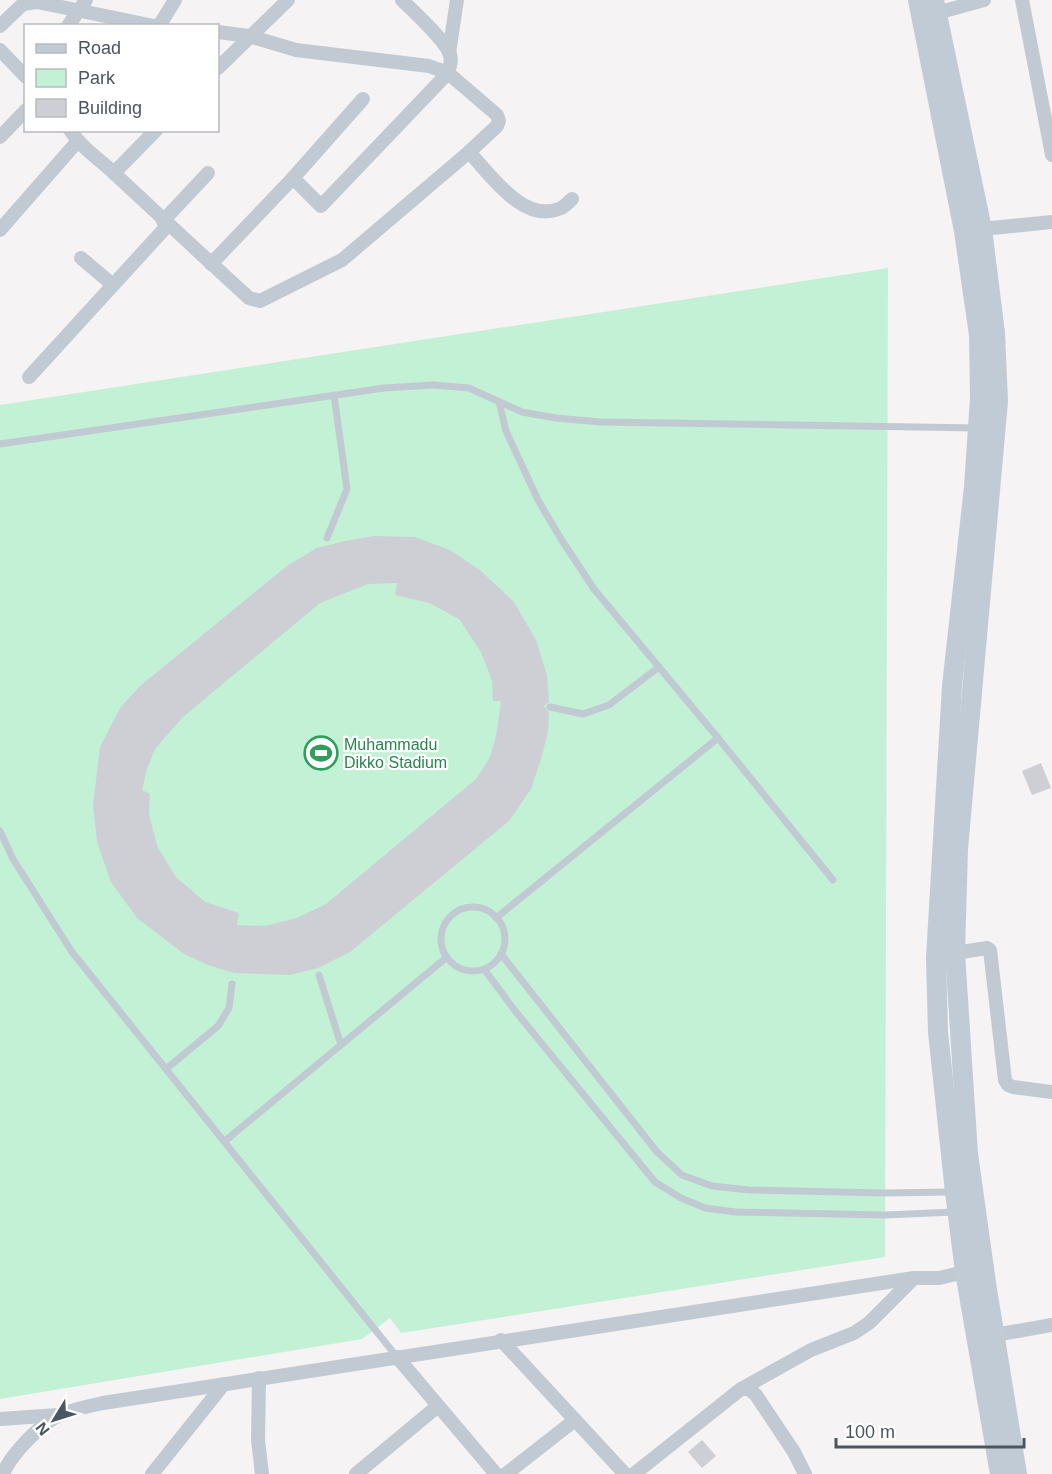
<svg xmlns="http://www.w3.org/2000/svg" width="1052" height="1474" font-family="Helvetica,sans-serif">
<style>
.green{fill:#c3f1d5}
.building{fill:#cdcfd5;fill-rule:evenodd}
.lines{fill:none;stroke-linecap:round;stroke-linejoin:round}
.service{stroke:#c1cad2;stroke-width:7}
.minor{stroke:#c1cad2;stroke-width:14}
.secondary{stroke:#c1cbd6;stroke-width:20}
.labels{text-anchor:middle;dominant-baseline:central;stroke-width:4.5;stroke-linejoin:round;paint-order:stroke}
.leisure-label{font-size:16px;fill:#27864d;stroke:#fff;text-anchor:start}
</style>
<rect width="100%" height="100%" fill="#f5f3f3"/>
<!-- green -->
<path class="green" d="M888,268L885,1257L401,1333L390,1318L362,1339L0,1399V405Z"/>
<!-- building -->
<g class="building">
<path d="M374,536L415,537L450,550L481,571L514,602L536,640L547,675L549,702L544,706L549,713L548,731L541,759L531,789L509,821L350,952L318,968L290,975L234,973L208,965L184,954L137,918L111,882L97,842L93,805L100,747L120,708L140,686L288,565L317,548L345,541ZM397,583L395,595L429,603L459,619L481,652L492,681L493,701H501L496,736L490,757L476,779L326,904L297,918L265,926L237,925L239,913L205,902L176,877L158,848L149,815L150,794L142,790L147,769L155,749L183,717L320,603L368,584Z"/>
<path d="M1041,763L1051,788L1032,795L1022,771Z"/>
<path d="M702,1440L716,1456L702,1468L688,1452Z"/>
</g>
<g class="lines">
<!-- service -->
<g class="service">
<path d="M499,402L506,431L538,500L561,539L594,589L718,738L833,880"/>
<path d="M0,444L384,388L433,385L469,388L522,412L556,418L600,422L977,428"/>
<path d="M327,538L347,489L334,395"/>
<path d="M550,707L583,714L609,705L659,667"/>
<path d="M0,831L13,859L72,952L397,1357"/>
<circle cx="473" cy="939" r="32"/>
<path d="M496,918L718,738"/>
<path d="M501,954L657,1152L682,1175L712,1186L749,1190L885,1193L952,1192"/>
<path d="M484,969L516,1012L655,1182L681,1198L705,1208L735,1212L885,1215L954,1212"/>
<path d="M319,975L341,1045"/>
<path d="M166,1069L218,1026L229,1008L232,984"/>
<path d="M225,1141L447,957"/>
</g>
<!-- minor -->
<g class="minor">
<path d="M1022,0L1052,155"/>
<path d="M937,13L984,0"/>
<path d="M0,26L23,4L37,2L154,26"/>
<path d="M68,26L86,0"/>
<path d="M159,26L175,0"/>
<path d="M218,32L249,36L296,50L429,66L448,73L321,206L293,178"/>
<path d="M0,50L26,77"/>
<path d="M449,53L457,0"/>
<path d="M218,68L288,0"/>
<path d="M70,130C83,150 100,159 116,175C160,216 204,257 249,298L260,301L342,260L469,152L497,126L499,121L497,115L448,73C450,66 452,61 450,54C444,39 414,12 402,0"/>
<path d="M0,137L26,110"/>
<path d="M469,152C491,175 524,225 561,208C565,206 569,202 572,199"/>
<path d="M114,173L156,130"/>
<path d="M163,221L208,173"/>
<path d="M982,229L1052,222"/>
<path d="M0,230L77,142"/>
<path d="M81,258L113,285"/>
<path d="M211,264L293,178L363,99"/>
<path d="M29,377L168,225"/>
<path d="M955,953L987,948L990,950L1005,1080L1008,1085L1013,1087L1052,1092"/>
<path d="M995,1335L1052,1325"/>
<path d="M501,1340L625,1474"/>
<path d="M397,1357L496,1474"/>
<path d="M259,1378L258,1440L262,1474"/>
<path d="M741,1389H749L756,1395L794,1452L805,1474"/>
<path d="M0,1419L58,1415"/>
<path d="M3,1474C11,1454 42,1422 62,1414C75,1409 89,1406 103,1403L914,1278H939L965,1272"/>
<path d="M152,1474L224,1384"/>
<path d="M356,1474L438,1406"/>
<path d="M506,1474L575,1420"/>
<path d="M634,1474L741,1389L811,1350L854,1333L869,1323L914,1278"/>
</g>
<!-- secondary -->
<g class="secondary">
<path d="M918,0L964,231L979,335L980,398L974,487L952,686L936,958L938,1032L955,1192L965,1272L1000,1474"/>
<path d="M934,0L982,229L995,333L998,401L958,849L955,953L968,1154L986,1283L1017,1474"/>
</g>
</g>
<!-- icons -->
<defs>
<g id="stadium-ring" transform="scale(1.725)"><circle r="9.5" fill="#fff" stroke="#2e9e5b" stroke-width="1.5"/><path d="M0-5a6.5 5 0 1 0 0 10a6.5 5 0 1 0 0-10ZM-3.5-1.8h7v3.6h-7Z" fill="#2e9e5b"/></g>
</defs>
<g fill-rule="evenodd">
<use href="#stadium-ring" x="321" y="753"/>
</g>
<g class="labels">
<!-- leisure labels -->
<g class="leisure-label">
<text x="344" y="744">Muhammadu<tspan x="344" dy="18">Dikko Stadium</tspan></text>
</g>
</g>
<!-- legend -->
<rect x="24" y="24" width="195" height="108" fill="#ffffff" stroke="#b7bbc0" stroke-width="1.5"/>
<rect x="36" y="44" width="30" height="9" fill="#c1cbd6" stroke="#b7bbc0" stroke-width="1.5"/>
<text x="78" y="54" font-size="18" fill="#4a5661">Road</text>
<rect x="36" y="69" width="30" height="18" fill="#c3f1d5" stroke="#b7bbc0" stroke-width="1.5"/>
<text x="78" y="84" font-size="18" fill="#4a5661">Park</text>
<rect x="36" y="99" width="30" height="18" fill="#cdcfd5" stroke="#b7bbc0" stroke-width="1.5"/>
<text x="78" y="114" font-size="18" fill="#4a5661">Building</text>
<!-- north arrow -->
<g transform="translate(54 1420) rotate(232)" stroke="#ffffff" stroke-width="4.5" paint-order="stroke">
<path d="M0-4.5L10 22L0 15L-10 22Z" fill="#4a5661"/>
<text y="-9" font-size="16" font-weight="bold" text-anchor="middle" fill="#4a5661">N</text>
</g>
<!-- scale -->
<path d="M836 1438v9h188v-9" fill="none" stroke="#4a5661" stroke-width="3"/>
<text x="845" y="1438" font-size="18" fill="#4a5661" stroke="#ffffff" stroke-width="4.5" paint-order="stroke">100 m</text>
</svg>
